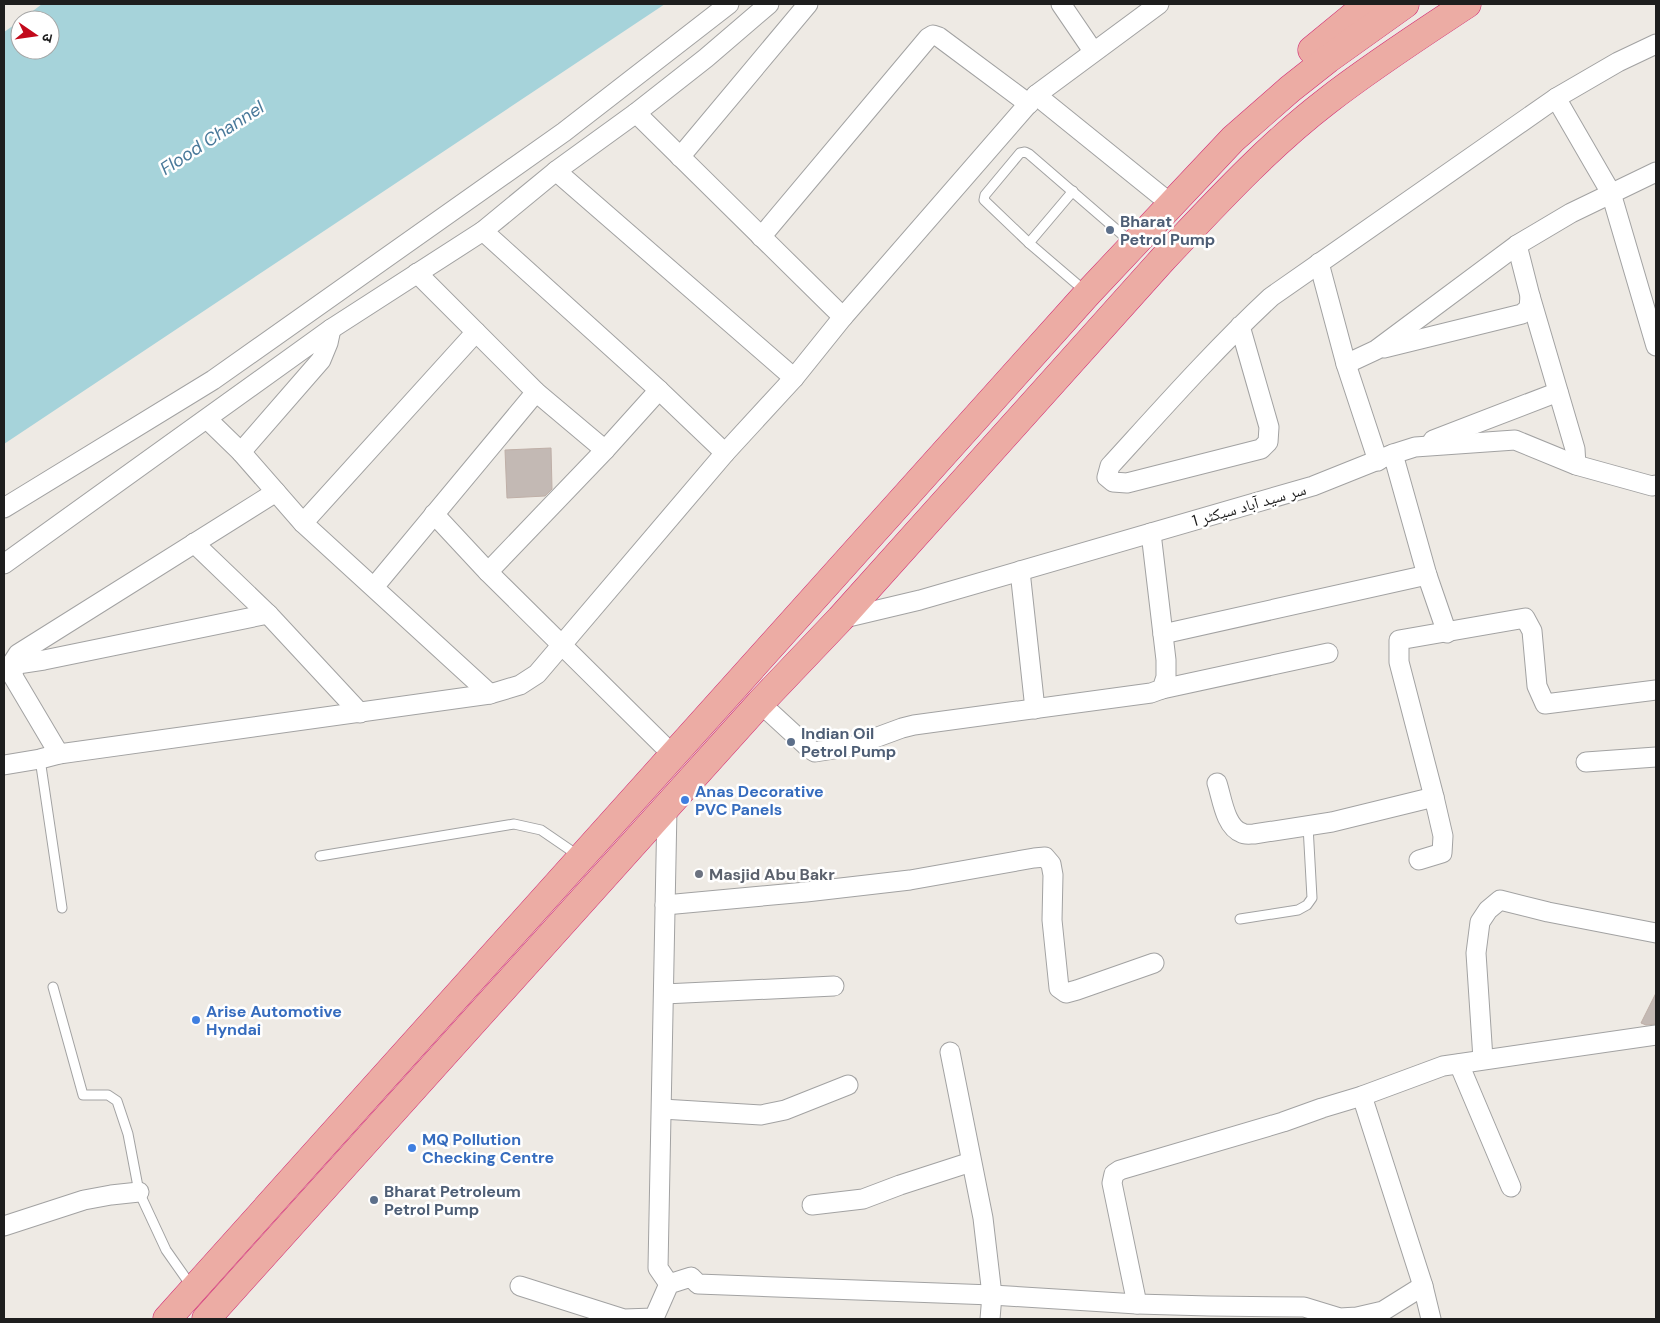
<svg xmlns="http://www.w3.org/2000/svg" width="1660" height="1323" font-family="'DM Sans','Noto Naskh Arabic','Noto Sans Devanagari',sans-serif">
<style>
.water{fill:#a6d3da}
.building{fill:#c3b9b4;stroke:#bfafa7}
.lines{fill:none;stroke-linecap:round;stroke-linejoin:round}
.service-casing{stroke:#a2a2a2;stroke-width:11}
.minor-casing{stroke:#a2a2a2;stroke-width:21}
.trunk-casing{stroke:#d22c75;stroke-width:29}
.service{stroke:#fff;stroke-width:9}
.minor{stroke:#fff;stroke-width:19}
.trunk{stroke:#ecaca4;stroke-width:28}
.service-dot{fill:#5c6f8a;stroke:#fff;stroke-width:2}
.shop-dot{fill:#3f7fe0;stroke:#fff;stroke-width:2}
.worship-dot{fill:#6b7280;stroke:#fff;stroke-width:2}
.labels{text-anchor:middle;dominant-baseline:central;stroke-width:5;stroke-linejoin:round;paint-order:stroke}
.service-label{font-size:16px;font-weight:bold;fill:#4e5e75;stroke:#fff;text-anchor:start}
.street-label{font-size:16px;fill:#1e1e1e;stroke:#fff}
.shop-label{font-size:16px;font-weight:bold;fill:#366cbe;stroke:#fff;text-anchor:start}
.worship-label{font-size:16px;font-weight:bold;fill:#5b616d;stroke:#fff;text-anchor:start}
.water-label{font-size:18px;font-style:italic;fill:#49799a;stroke:#fff}
</style>
<rect width="100%" height="100%" fill="#eeeae4"/>
<!-- water -->
<path class="water" d="M42,4H665L4,444V32L20,21V50H50V20H21Z"/>
<!-- building -->
<g class="building">
<path d="M551,448L552,489L545,496L507,498L505,450Z"/>
<path d="M1656,993V1024L1646,1025L1641,1023Z"/>
</g>
<g class="lines">
<!-- service casing -->
<g class="service-casing">
<g id="service">
<path d="M1029,243L1073,191"/>
<path d="M1085,291L1029,243L984,200L985,195L1020,153L1025,152L1029,154L1132,243"/>
<path d="M40,759L62,908"/>
<path d="M320,856L514,824L541,830L579,856"/>
<path d="M1240,919L1298,910L1307,905L1312,898L1308,826"/>
<path d="M53,987L83,1095H108L117,1101L128,1134L139,1192L166,1250L192,1287"/>
</g>
</g>
<!-- minor casing -->
<g class="minor-casing">
<g id="minor">
<path d="M1061,4L1093,51"/>
<path d="M1036,95L1171,204"/>
<path d="M1556,98L1611,193L1656,346"/>
<path d="M636,113L843,317"/>
<path d="M680,157L808,4"/>
<path d="M556,171L794,378"/>
<path d="M483,231L659,390L725,453"/>
<path d="M761,237L928,38L933,35L939,37L1029,104"/>
<path d="M1319,263L1346,364L1378,461"/>
<path d="M417,273L536,392L605,450"/>
<path d="M1530,296L1575,449L1576,465"/>
<path d="M1240,326L1269,427L1268,442L1261,449L1127,483L1113,482L1107,477L1110,466C1162,409 1214,350 1271,297L1556,98L1618,62L1656,44"/>
<path d="M1384,348L1522,314L1529,308L1530,296L1517,245"/>
<path d="M1346,364L1376,350L1517,245L1571,213L1656,172"/>
<path d="M207,419L241,452L303,523L490,694"/>
<path d="M1433,440L1558,392"/>
<path d="M241,452L321,360L328,343L331,329"/>
<path d="M1393,454L1427,575L1447,633"/>
<path d="M4,508L213,380L564,132L729,4"/>
<path d="M434,514L488,572L673,755"/>
<path d="M303,523L476,332"/>
<path d="M194,543L268,614L360,713"/>
<path d="M4,564L331,329L483,231L556,171L636,113L706,58L769,4"/>
<path d="M1020,571L1035,709"/>
<path d="M488,572L605,450L659,390"/>
<path d="M374,587L536,392"/>
<path d="M840,619L920,600L1313,486L1393,454L1415,447L1515,440L1576,465L1652,486L1656,485"/>
<path d="M1163,634L1427,575"/>
<path d="M11,665L44,660L268,614"/>
<path d="M1162,689L1328,653"/>
<path d="M760,703L810,749L815,752L853,746L902,728L914,725L1151,693L1162,689L1166,677V660L1151,533"/>
<path d="M59,754L14,678L11,665L18,654L276,492"/>
<path d="M1586,762L1656,757"/>
<path d="M4,765L40,759L59,754L490,694L520,685L537,674L725,453L794,378L843,317L1036,95L1159,4"/>
<path d="M1217,783C1222,798 1225,827 1242,833C1245,835 1250,834 1254,834L1332,822L1434,797"/>
<path d="M667,808L658,1268L669,1284"/>
<path d="M1419,860L1442,853L1443,836L1434,797L1399,662V640L1525,618L1532,631L1537,686L1545,704L1656,690"/>
<path d="M665,905L806,892L910,880L1034,858L1045,857L1051,864L1053,875L1052,920L1059,988L1066,993L1077,990L1154,963"/>
<path d="M664,994L834,986"/>
<path d="M950,1052L983,1218L992,1295L990,1319"/>
<path d="M1483,1059L1476,953L1480,922L1488,910L1500,900L1548,912L1656,933"/>
<path d="M1459,1064L1511,1187"/>
<path d="M1362,1096L1423,1286L1431,1319"/>
<path d="M662,1109L761,1115L785,1110L848,1085"/>
<path d="M812,1205L863,1199L900,1185L971,1162"/>
<path d="M4,1226L84,1200L111,1195L139,1192"/>
<path d="M520,1286L624,1319L654,1318L669,1284L691,1277L698,1284L992,1295L1137,1304L1209,1306L1304,1307L1340,1318L1357,1317L1383,1311L1423,1286"/>
<path d="M1137,1304L1112,1183L1114,1174L1120,1170L1283,1122L1322,1108L1362,1096L1443,1066L1656,1035"/>
</g>
</g>
<!-- trunk casing -->
<g class="trunk-casing">
<g id="trunk">
<path d="M1312,50L1368,4"/>
<path d="M167,1319L1088,293L1233,139L1290,89L1328,59L1405,4"/>
<path d="M206,1319L760,703L840,619L1163,259C1215,204 1267,147 1327,101C1372,66 1420,35 1467,4"/>
</g>
</g>
<!-- service -->
<use href="#service" class="service"/>
<!-- minor -->
<use href="#minor" class="minor"/>
<!-- trunk -->
<use href="#trunk" class="trunk"/>
</g>
<!-- markers -->
<g class="service-dot">
<circle cx="1110" cy="230" r="5"/>
<circle cx="791" cy="742" r="5"/>
<circle cx="374" cy="1200" r="5"/>
</g>
<g class="shop-dot">
<circle cx="685" cy="800" r="5"/>
<circle cx="196" cy="1020" r="5"/>
<circle cx="412" cy="1148" r="5"/>
</g>
<circle class="worship-dot" cx="699" cy="874" r="5"/>
<g class="labels">
<!-- service labels -->
<g class="service-label">
<text x="1120" y="221">Bharat<tspan x="1120" dy="18">Petrol Pump</tspan></text>
<text x="801" y="733">Indian Oil<tspan x="801" dy="18">Petrol Pump</tspan></text>
<text x="384" y="1191">Bharat Petroleum<tspan x="384" dy="18">Petrol Pump</tspan></text>
</g>
<!-- street labels -->
<g class="street-label">
<text transform="translate(1249 505) rotate(-16)">سر سید آباد سیکٹر 1</text>
</g>
<!-- shop labels -->
<g class="shop-label">
<text x="695" y="791">Anas Decorative<tspan x="695" dy="18">PVC Panels</tspan></text>
<text x="206" y="1011">Arise Automotive<tspan x="206" dy="18">Hyndai</tspan></text>
<text x="422" y="1139">MQ Pollution<tspan x="422" dy="18">Checking Centre</tspan></text>
</g>
<!-- worship labels -->
<g class="worship-label">
<text x="709" y="874">Masjid Abu Bakr</text>
</g>
<!-- water labels -->
<g class="water-label">
<text transform="translate(212 138) rotate(-33)">Flood Channel</text>
</g>
</g>
<!-- border -->
<rect width="1660" height="1323" fill="none" stroke="#1e1e1e" stroke-width="10"/>
<!-- north arrow -->
<g transform="translate(35 35) rotate(103)"><circle r="24" fill="#ffffff" stroke="#a5a5a5"/>
<path d="M0-4L9 19L0 12L-9 19Z" fill="#c2091b"/>
<text y="-8" font-size="14" font-weight="bold" text-anchor="middle" fill="#1e1e1e">उ</text>
</g>
</svg>
